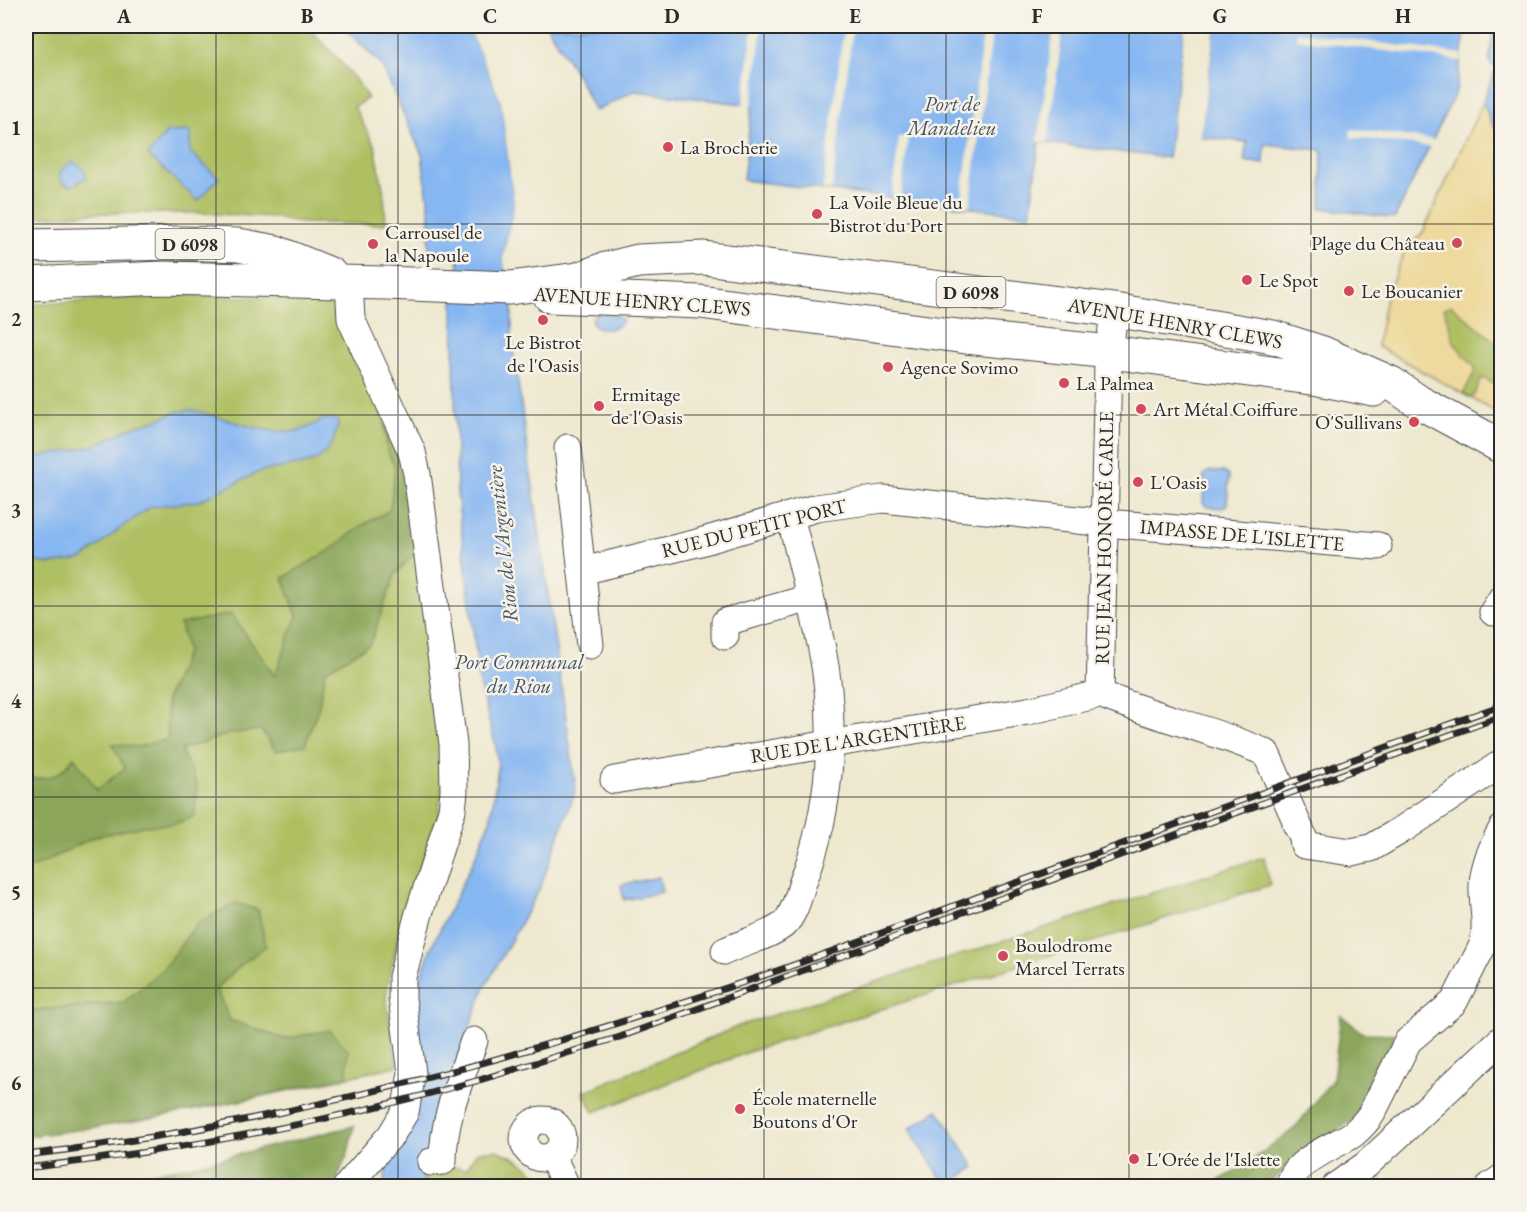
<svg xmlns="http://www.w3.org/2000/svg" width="1527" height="1212" font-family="'EB Garamond',serif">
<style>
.green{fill:#afc064;stroke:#6d7648;stroke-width:1.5}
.forest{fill:#8ba65a;stroke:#5b6842;stroke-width:1.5}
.sand{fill:#eeda9e;stroke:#8c8264;stroke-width:1.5}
.water{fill:#87b7f2;stroke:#59718e;stroke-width:1.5}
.pier{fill:#eee8cf}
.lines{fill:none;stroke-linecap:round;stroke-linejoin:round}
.minor-casing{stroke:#484744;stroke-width:29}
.major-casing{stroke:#484744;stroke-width:35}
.minor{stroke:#fff;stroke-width:27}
.major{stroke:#fff;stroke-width:33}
.rail-casing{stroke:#2b2b2b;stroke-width:7}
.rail{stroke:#f7f3e8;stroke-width:4.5;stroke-dasharray:14;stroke-linecap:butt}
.grid{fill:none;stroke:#2b2b2b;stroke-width:1.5;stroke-opacity:0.55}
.poi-dot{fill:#d1495b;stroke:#f7f3e8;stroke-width:2}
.labels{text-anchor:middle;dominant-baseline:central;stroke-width:5;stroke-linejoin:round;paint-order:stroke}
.shield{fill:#f7f3e8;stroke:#686764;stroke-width:1.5}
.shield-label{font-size:18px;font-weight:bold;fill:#2b2b2b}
.poi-label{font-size:20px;fill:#2b2b2b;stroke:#f7f3e8;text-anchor:start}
.street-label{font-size:20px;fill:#2b2b2b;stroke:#f7f3e8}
.water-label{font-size:21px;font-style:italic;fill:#475567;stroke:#f7f3e8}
.neatline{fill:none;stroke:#2b2b2b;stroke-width:2}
.grid-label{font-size:20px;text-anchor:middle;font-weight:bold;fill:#2b2b2b}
</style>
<rect width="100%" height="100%" fill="#f7f3e8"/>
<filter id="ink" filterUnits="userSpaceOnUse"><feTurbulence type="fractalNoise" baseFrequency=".0167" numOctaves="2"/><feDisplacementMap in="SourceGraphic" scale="12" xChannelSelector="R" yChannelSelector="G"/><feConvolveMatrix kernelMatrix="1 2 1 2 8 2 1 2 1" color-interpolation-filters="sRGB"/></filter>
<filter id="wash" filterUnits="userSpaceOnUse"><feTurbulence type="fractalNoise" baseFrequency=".008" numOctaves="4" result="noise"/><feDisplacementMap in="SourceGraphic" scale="24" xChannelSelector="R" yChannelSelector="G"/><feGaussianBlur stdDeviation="1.35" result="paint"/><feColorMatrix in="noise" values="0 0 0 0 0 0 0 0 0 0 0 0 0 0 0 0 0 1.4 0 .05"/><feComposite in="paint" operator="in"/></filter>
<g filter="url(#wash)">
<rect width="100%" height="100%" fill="#eee8cf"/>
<!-- green -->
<g class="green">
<path d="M26,26H306C329,48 351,71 368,98L354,107L375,146L384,194L386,224L302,223L271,217L202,213H94L26,218Z"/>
<path d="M185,295L330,300L405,457L447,754L438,817L407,904L389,977L386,997L397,1066C274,1094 151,1123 26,1136V305Z"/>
<path d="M1451,305L1499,345L1501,349V387L1482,378L1472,399L1463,394L1476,369L1454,343L1444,308Z"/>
<path d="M1264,857L1270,885L751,1051L594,1112L583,1092L739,1026Z"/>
<path d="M496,1150C518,1157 532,1169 547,1186H423L426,1165L467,1168L477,1152Z"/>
</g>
<!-- forest -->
<g class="forest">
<path d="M383,411L405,457L418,549L395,575L370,644L325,671L319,706L305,745L276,751L261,730L229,734L181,750L197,784L195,816L175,824L144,826L94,837L26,871V778C49,780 60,777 74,757L97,790L125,768L112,744L138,747L168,739L166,700L187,651L180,624L231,614L275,676L297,615L283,578L327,552L363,525L390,510L395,467L387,451Z"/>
<path d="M236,903L258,910L266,946L242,964L216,989L230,1020L284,1039L330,1030L348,1050L347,1077C240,1101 134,1125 26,1136V1011L124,1002L163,969L197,923Z"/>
<path d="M1341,1015L1362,1033L1402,1034L1365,1111L1294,1162L1266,1186H1209L1240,1169L1295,1128L1333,1079Z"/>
<path d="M354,1126L348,1153L334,1186H74L190,1166Z"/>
</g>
<!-- sand -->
<g class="sand">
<path d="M1483,102L1492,123L1501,133V349L1499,345L1451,305L1444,308L1454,343L1476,369L1463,394L1377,346L1386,297L1404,253L1423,232Z"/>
<path d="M1482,378L1501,387V415L1472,399Z"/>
</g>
<!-- water -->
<g class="water">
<path d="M342,26H468L501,101L514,205L503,257L512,305V341L576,789L540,888L484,989L457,1062L424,1169L423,1186H383L417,1035L418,985L430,950L473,862L490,821L498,768L496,747L480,687L457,493L453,304L459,263L455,256L429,249L430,215L422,155L381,64Z"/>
<path d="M547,26H1185L1168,158L1039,142L1030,215L743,180L752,105L634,91L595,111L578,77Z"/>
<path d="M1215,26H1466L1456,91L1395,218L1321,208L1322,150L1265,144L1264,164L1244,161L1247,142L1200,137Z"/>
<path d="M1494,26H1501V133L1492,124L1483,102L1496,68L1489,62Z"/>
<path d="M190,131V152L219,178L198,201L148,155L167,132Z"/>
<path d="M72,162L79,165L85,171L86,178L72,186L63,183L61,180L60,171Z"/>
<path d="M598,313L613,314L622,319L623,322C613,330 601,333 592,322L593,317Z"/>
<path d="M190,410C225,416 260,435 296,431C313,430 322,412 339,421L334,439L326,452L316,460L308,463L259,472L199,501L151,507L126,524L82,559L51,564L26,560V459L93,446L135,426L157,420L175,412Z"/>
<path d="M1209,471L1224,472L1229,476L1227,505L1222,508L1207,507L1203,503L1204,475Z"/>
<path d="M659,877L662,892L624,900L621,885Z"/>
<path d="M938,1110L975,1167L946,1186L909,1129Z"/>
</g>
<!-- pier -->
<g class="pier">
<path d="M468,26H471L504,101L517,205L506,257L508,269H505L503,257L514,205L501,101Z"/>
<path d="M753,26H762L752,105H743Z"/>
<path d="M844,26H853L832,190L823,189Z"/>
<path d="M984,26H993L970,207L961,206Z"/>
<path d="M1054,26H1063L1048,143L1038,142Z"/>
<path d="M1185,26H1188L1173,148H1170Z"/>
<path d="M1212,26H1215L1200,140L1197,137Z"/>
<path d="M1297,32L1462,54L1461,61L1296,39Z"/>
<path d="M1351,129L1434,140L1431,147L1350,137Z"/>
<path d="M908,136L901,198L892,197L899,137Z"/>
</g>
</g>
<g filter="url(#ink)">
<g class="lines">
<!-- minor casing -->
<g class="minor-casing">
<g id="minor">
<path d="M568,448L590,645"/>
<path d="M582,571L697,543L816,508L883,499L1106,523L1378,546"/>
<path d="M1493,612L1502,598"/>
<path d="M725,636V622L810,598"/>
<path d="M1100,694L1108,364L1114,310"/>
<path d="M1100,694C1155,717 1212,729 1266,753L1302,834L1296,824"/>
<path d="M614,780L1028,711L1100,694"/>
<path d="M1302,834L1304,845L1351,852L1371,848L1403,829L1502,763"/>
<path d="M725,951C742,943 769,936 783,925C795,915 799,893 804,879C831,808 837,724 822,649C813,605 801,560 790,516"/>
<circle cx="543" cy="1139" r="19"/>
<path d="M552,1156L566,1186"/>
<path d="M431,1162L443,1161C443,1119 460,1080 474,1041"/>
<path d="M347,1186L391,1135L405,1112L412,1073L402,998V977L419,913L452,810L454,791L453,744L417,474L412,452L351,319L349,282"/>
<path d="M1291,1186C1289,1162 1336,1146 1353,1134C1360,1128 1367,1121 1372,1113L1408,1041L1454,1002L1482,947C1489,926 1482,905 1483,884C1484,866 1493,845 1502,829"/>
<path d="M1336,1186L1366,1165L1502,1039"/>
<path d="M1490,1186L1502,1178"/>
</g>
</g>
<!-- major casing -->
<g class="major-casing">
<g id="major">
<path d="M26,246L180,243L238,245L276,252L330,274"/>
<path d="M26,284L163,278L385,283L510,288L578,279L602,270L638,261L704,258L1114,310L1273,337L1323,353L1391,383L1419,402L1502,447"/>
<path d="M550,296L700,302L966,337L1110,352L1319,379L1374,390"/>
</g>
</g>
<!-- minor -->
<use href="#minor" class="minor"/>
<!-- major -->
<use href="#major" class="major"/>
<!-- rail casing -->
<g class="rail-casing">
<g id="rail">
<path d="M26,1155C272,1126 514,1060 750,980C828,954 905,924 983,895C1156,832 1329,768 1502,705"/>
<path d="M26,1168C177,1151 329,1122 476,1081C524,1067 572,1051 620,1037L1502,716"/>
</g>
</g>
<!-- rail -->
<use href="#rail" class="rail"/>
</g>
</g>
<!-- grid -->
<path class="grid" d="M216,26V1186M398,26V1186M581,26V1186M764,26V1186M946,26V1186M1129,26V1186M1311,26V1186M26,224H1502M26,415H1502M26,606H1502M26,797H1502M26,988H1502"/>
<!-- markers -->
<g class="poi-dot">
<circle cx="668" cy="147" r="6"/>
<circle cx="817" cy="214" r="6"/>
<circle cx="1457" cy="243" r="6"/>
<circle cx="373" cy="244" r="6"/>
<circle cx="1247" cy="280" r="6"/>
<circle cx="1349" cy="291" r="6"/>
<circle cx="543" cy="320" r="6"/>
<circle cx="888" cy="367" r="6"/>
<circle cx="1064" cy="383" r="6"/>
<circle cx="599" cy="406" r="6"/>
<circle cx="1141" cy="409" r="6"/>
<circle cx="1414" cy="422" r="6"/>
<circle cx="1138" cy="482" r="6"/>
<circle cx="1003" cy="956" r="6"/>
<circle cx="740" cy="1109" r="6"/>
<circle cx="1134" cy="1159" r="6"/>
</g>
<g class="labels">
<!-- shield labels -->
<g class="shield">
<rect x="155.5" y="229" width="69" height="30" rx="4.5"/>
<rect x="936.5" y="277" width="69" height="30" rx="4.5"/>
</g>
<g class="shield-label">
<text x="190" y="244">D 6098</text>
<text x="971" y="292">D 6098</text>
</g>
<!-- poi labels -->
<g class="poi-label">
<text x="680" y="147">La Brocherie</text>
<text x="829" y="202">La Voile Bleue du<tspan x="829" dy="23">Bistrot du Port</tspan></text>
<text x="385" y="232">Carrousel de<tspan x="385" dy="23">la Napoule</tspan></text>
<text x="1445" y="243" text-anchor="end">Plage du Château</text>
<text x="1259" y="280">Le Spot</text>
<text x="1361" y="291">Le Boucanier</text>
<text x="543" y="342" text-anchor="middle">Le Bistrot<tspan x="543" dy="23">de l'Oasis</tspan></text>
<text x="900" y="367">Agence Sovimo</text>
<text x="1076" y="383">La Palmea</text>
<text x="611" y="394">Ermitage<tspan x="611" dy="23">de l'Oasis</tspan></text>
<text x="1153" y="409">Art Métal Coiffure</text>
<text x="1402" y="422" text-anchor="end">O'Sullivans</text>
<text x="1150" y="482">L'Oasis</text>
<text x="1015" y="945">Boulodrome<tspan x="1015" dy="23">Marcel Terrats</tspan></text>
<text x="752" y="1098">École maternelle<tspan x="752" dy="23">Boutons d'Or</tspan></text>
<text x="1146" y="1159">L'Orée de l'Islette</text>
</g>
<!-- street labels -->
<g class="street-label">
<text transform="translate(642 301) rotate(4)">AVENUE HENRY CLEWS</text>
<text transform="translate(1175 323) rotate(10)">AVENUE HENRY CLEWS</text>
<text transform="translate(754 528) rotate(-14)">RUE DU PETIT PORT</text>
<text transform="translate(1242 535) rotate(5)">IMPASSE DE L'ISLETTE</text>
<text transform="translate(1104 538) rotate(-89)">RUE JEAN HONORÉ CARLE</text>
<text transform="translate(858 739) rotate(-9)">RUE DE L'ARGENTIÈRE</text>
</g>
<!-- water labels -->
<g class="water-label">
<text x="952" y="103">Port de<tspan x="952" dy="24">Mandelieu</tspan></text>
<text transform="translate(502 544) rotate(-96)">Riou de l'Argentière</text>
<text x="519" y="661">Port Communal<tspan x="519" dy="24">du Riou</tspan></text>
</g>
</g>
<!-- margin -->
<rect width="1527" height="1212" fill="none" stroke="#f7f3e8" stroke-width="66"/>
<rect x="33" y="33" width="1461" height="1146" class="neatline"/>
<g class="grid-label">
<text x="124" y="23">A</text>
<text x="307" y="23">B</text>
<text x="490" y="23">C</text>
<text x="672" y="23">D</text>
<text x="855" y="23">E</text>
<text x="1037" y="23">F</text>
<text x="1220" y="23">G</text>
<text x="1403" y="23">H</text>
<text x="16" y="135">1</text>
<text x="16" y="326">2</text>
<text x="16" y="517">3</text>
<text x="16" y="708">4</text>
<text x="16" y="899">5</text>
<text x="16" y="1090">6</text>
</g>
</svg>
